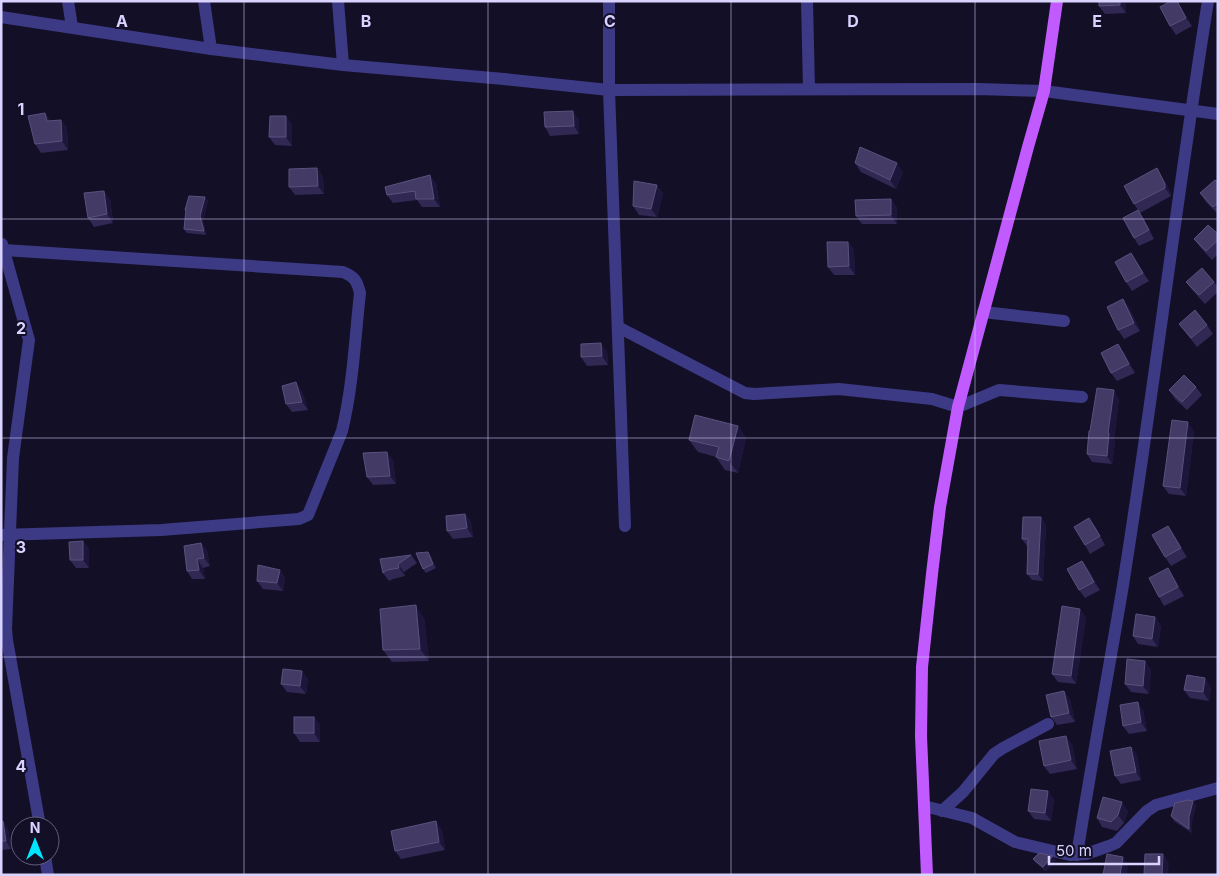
<svg xmlns="http://www.w3.org/2000/svg" width="1219" height="876" font-family="Inter,sans-serif">
<style>
.lines{fill:none;stroke-linecap:round;stroke-linejoin:round}
.street{stroke:#3d3a85;stroke-width:12}
.primary{stroke:#c25bff;stroke-width:12}
.wall{fill:#312854}
.shaded-wall{fill:#1d163a}
.building{fill:#433a66;stroke:#5a527e}
.grid{fill:none;stroke:#d9d4ff;stroke-width:1;stroke-opacity:0.55}
.grid-label{font-size:16px;text-anchor:middle;font-weight:bold;fill:#d9d4ff;stroke:#130f26;stroke-width:4;stroke-linejoin:round;paint-order:stroke}
</style>
<rect width="100%" height="100%" fill="#130f26"/>
<g class="lines">
<!-- street -->
<g class="street">
<path d="M68,1L72,27"/>
<path d="M204,1L211,49"/>
<path d="M338,1L343,65"/>
<path d="M609,1V90L625,526"/>
<path d="M807,1L809,89"/>
<path d="M1,17L211,49L343,65L504,79L609,90L978,89L1044,91L1218,114"/>
<path d="M2,244L29,340L13,458L6,629L7,640L40,826"/>
<path d="M983,312L1064,321"/>
<path d="M618,327L745,393L754,394L839,389L932,399L958,407L999,390L1082,397"/>
<path d="M1,535L161,530L299,519L308,515L342,431C353,386 355,338 360,293C357,281 355,277 343,272L4,250"/>
<path d="M924,806L972,818L1015,842L1070,855L1086,854L1109,846L1116,843L1147,811L1156,805L1218,788"/>
<path d="M942,811L963,792L994,754L1003,748L1048,724"/>
<path d="M1077,855C1091,765 1108,675 1123,585C1154,391 1177,195 1208,1"/>
<path d="M45,856L48,875"/>
</g>
<!-- primary -->
<path class="primary" d="M927,875L921,736L922,667L932,574L940,507L958,407L1028,147L1044,91L1057,1"/>
</g>
<!-- wall -->
<g class="wall">
<path d="M1099,1H1126V13L1105,14L1099,6Z"/>
<path d="M1177,1L1192,26L1176,35L1170,26Z"/>
<path d="M579,119V134L550,136L545,127Z"/>
<path d="M61,120L67,128L68,150L41,153L35,144L51,121Z"/>
<path d="M292,124V146L275,145L269,137Z"/>
<path d="M855,163L903,172L896,189L861,172Z"/>
<path d="M317,168L323,177L324,194L295,195L289,187Z"/>
<path d="M1162,177L1171,193V196L1140,213L1134,204Z"/>
<path d="M1218,182V214L1206,202L1200,193Z"/>
<path d="M436,183L440,207H422L417,200L393,203L387,195Z"/>
<path d="M663,193L657,217L639,215L633,206Z"/>
<path d="M205,197L208,201L203,220L206,235L187,233L184,229L186,212L185,210Z"/>
<path d="M110,199L113,223L94,227L88,218Z"/>
<path d="M891,199L897,208V224H862L856,216Z"/>
<path d="M1138,210L1144,219L1154,239L1139,246L1134,238Z"/>
<path d="M1218,234V254L1212,260L1200,247L1194,239Z"/>
<path d="M848,242L854,250L855,275H834L828,267Z"/>
<path d="M1131,253L1149,281L1132,291L1126,282Z"/>
<path d="M1186,282H1214L1218,287V292L1205,304L1192,290Z"/>
<path d="M1129,307L1140,331L1124,339L1118,330Z"/>
<path d="M1179,324L1207,325L1213,334L1197,347Z"/>
<path d="M607,351L608,365L587,366L581,357Z"/>
<path d="M1124,352L1135,373L1117,381L1111,373Z"/>
<path d="M1196,387L1202,395L1187,410L1175,399L1169,390Z"/>
<path d="M302,391L308,410L292,412L286,404Z"/>
<path d="M1119,399L1114,440L1115,441L1112,464L1092,462L1087,454L1090,431Z"/>
<path d="M738,426L746,438L738,473L725,470L716,457L698,452L689,440Z"/>
<path d="M1194,431L1186,496L1169,494L1163,486Z"/>
<path d="M393,460L396,484L373,485L367,477Z"/>
<path d="M465,514L471,522L473,537L453,539L447,531Z"/>
<path d="M1046,524L1043,581L1032,580L1027,574L1028,546H1027L1022,539Z"/>
<path d="M1095,526L1105,545L1090,554L1085,545Z"/>
<path d="M1168,526L1187,557L1171,566L1165,557Z"/>
<path d="M83,541L89,549V568H76L70,560Z"/>
<path d="M201,543L207,551L210,566L203,568L205,579H192L187,571Z"/>
<path d="M428,552L431,556L436,568L426,573L423,569Z"/>
<path d="M411,555L417,563L404,572L405,576L393,579L389,581L383,573Z"/>
<path d="M1082,561L1088,569L1100,590L1085,598L1079,590Z"/>
<path d="M280,570L285,578L283,591L263,589L257,581Z"/>
<path d="M1174,577L1184,596L1164,606L1159,597Z"/>
<path d="M1086,617L1076,684L1058,682L1052,674Z"/>
<path d="M1155,617L1161,626L1158,647L1138,644L1133,636Z"/>
<path d="M424,618L429,661L392,662L383,650Z"/>
<path d="M1145,661L1151,670L1149,694L1131,692L1125,684Z"/>
<path d="M302,671L308,680L306,694L287,692L281,684Z"/>
<path d="M1211,687L1209,701L1190,698L1184,690Z"/>
<path d="M1064,691L1070,700L1075,722L1057,725L1051,717Z"/>
<path d="M1143,710L1147,731L1129,734L1123,726Z"/>
<path d="M314,717L320,725V742H300L294,733Z"/>
<path d="M1072,744L1077,769L1050,774L1044,766Z"/>
<path d="M1131,747L1137,755L1141,780L1121,784L1115,776Z"/>
<path d="M1054,799L1051,821L1034,819L1028,811Z"/>
<path d="M1196,805L1192,821V833L1174,821L1171,816Z"/>
<path d="M1128,811L1124,823L1117,831L1102,827L1097,818Z"/>
<path d="M3,821L8,830L11,849L1,850V822Z"/>
<path d="M442,830L445,850L401,859L395,851Z"/>
<path d="M1033,859L1056,860L1046,871L1036,863Z"/>
</g>
<!-- shaded-wall -->
<g class="shaded-wall">
<path d="M1120,1H1126V13L1120,5Z"/>
<path d="M1177,1L1181,7L1192,26L1186,18Z"/>
<path d="M573,111L579,119V134L574,126Z"/>
<path d="M45,113L51,121H47Z"/>
<path d="M286,116L292,124V146L286,137Z"/>
<path d="M61,120L67,128L68,150L62,141Z"/>
<path d="M897,163L903,172L896,189L890,180Z"/>
<path d="M317,168L323,177L324,194L318,186Z"/>
<path d="M1157,168L1162,177L1171,193V196L1165,188Z"/>
<path d="M430,175L436,183L440,207L434,199Z"/>
<path d="M657,185L663,193L657,217L651,209Z"/>
<path d="M104,191L110,199L113,223L107,214Z"/>
<path d="M205,197L208,201L203,220L206,235L204,231L200,216Z"/>
<path d="M891,199L897,208V224L891,215Z"/>
<path d="M1138,210L1144,219L1154,239L1149,230Z"/>
<path d="M848,242L854,250L855,275L849,266Z"/>
<path d="M1131,253L1137,262L1149,281L1143,273Z"/>
<path d="M1123,299L1129,307L1140,331L1134,323Z"/>
<path d="M601,343L607,351L608,365L602,356Z"/>
<path d="M1118,344L1124,352L1135,373L1129,364Z"/>
<path d="M296,382L302,391L308,410L302,402Z"/>
<path d="M1114,390L1119,399L1114,440L1115,441L1112,464L1107,456L1108,433Z"/>
<path d="M1188,422L1194,431L1186,496L1180,488Z"/>
<path d="M738,426L746,438L738,473L729,461Z"/>
<path d="M387,452L393,460L396,484L390,476Z"/>
<path d="M465,514L471,522L473,537L467,528Z"/>
<path d="M1041,517L1046,524L1043,581L1038,574Z"/>
<path d="M1089,518L1095,526L1105,545L1100,536Z"/>
<path d="M1168,526L1174,534L1187,557L1181,548Z"/>
<path d="M83,541L89,549V568L83,560Z"/>
<path d="M201,543L207,551L210,566L204,558Z"/>
<path d="M428,552L431,556L436,568L433,564Z"/>
<path d="M197,559L203,568L205,579L199,570Z"/>
<path d="M1082,561L1088,569L1100,590L1094,582Z"/>
<path d="M398,564L404,572L405,576L399,568Z"/>
<path d="M1168,568L1174,577L1184,596L1178,587Z"/>
<path d="M280,570L285,578L283,591L277,583Z"/>
<path d="M416,605L424,618L429,661L420,649Z"/>
<path d="M1080,609L1086,617L1076,684L1071,676Z"/>
<path d="M1155,617L1161,626L1158,647L1152,639Z"/>
<path d="M1145,661L1151,670L1149,694L1143,686Z"/>
<path d="M302,671L308,680L306,694L300,686Z"/>
<path d="M1205,678L1211,687L1209,701L1203,692Z"/>
<path d="M1064,691L1070,700L1075,722L1069,713Z"/>
<path d="M1138,702L1143,710L1147,731L1141,722Z"/>
<path d="M314,717L320,725V742L314,733Z"/>
<path d="M1066,736L1072,744L1077,769L1071,760Z"/>
<path d="M1131,747L1137,755L1141,780L1136,772Z"/>
<path d="M1048,791L1054,799L1051,821L1045,813Z"/>
<path d="M1193,801L1196,805L1192,821V833L1189,829V817Z"/>
<path d="M1122,802L1128,811L1124,823L1118,815Z"/>
<path d="M3,821L8,830L11,849L6,841Z"/>
<path d="M436,821L442,830L445,850L439,842Z"/>
<path d="M1163,854L1169,863L1168,875H1162Z"/>
<path d="M1053,856L1056,860L1046,871L1043,867Z"/>
<path d="M1123,857L1128,865L1127,875H1120Z"/>
</g>
<!-- building -->
<g class="building">
<path d="M1099,1H1120V5L1099,6Z"/>
<path d="M1171,1H1177L1186,18L1170,26L1160,7Z"/>
<path d="M573,111L574,126L545,127L544,112Z"/>
<path d="M45,113L47,121L61,120L62,141L35,144L28,116Z"/>
<path d="M270,116H286V137H269Z"/>
<path d="M860,147L897,163L890,180L855,163Z"/>
<path d="M317,168L318,186L289,187V169Z"/>
<path d="M1157,168L1165,184V188L1134,204L1124,186Z"/>
<path d="M430,175L434,199H416L415,191L387,195L385,187Z"/>
<path d="M1215,180L1218,182V203L1213,207L1200,193Z"/>
<path d="M634,181L657,185L651,209L633,206Z"/>
<path d="M104,191L107,214L88,218L84,193Z"/>
<path d="M189,196L205,197L200,216L204,231L184,229L186,210H185Z"/>
<path d="M891,199V215L856,216L855,200Z"/>
<path d="M1138,210L1149,230L1134,238L1123,218Z"/>
<path d="M1208,225L1218,234V240L1206,251L1194,239Z"/>
<path d="M827,242H848L849,266L828,267Z"/>
<path d="M1131,253L1143,273L1126,282L1115,262Z"/>
<path d="M1202,268L1214,282L1199,295L1186,282Z"/>
<path d="M1123,299L1134,323L1118,330L1107,307Z"/>
<path d="M1195,310L1207,325L1191,338L1179,324Z"/>
<path d="M601,343L602,356L581,357V344Z"/>
<path d="M1118,344L1129,364L1111,373L1101,353Z"/>
<path d="M1184,375L1196,387L1182,402L1169,390Z"/>
<path d="M296,382L302,402L286,404L282,386Z"/>
<path d="M1097,388L1114,390L1108,433H1109L1107,456L1087,454L1089,431H1090Z"/>
<path d="M695,415L738,426L729,461L716,457L719,447L689,440Z"/>
<path d="M1172,420L1188,422L1180,488L1163,486Z"/>
<path d="M387,452L390,476L367,477L363,453Z"/>
<path d="M465,514L467,528L447,531L446,516Z"/>
<path d="M1023,517H1041L1038,574H1027L1028,539H1022Z"/>
<path d="M1089,518L1100,536L1085,545L1074,527Z"/>
<path d="M1168,526L1181,548L1165,557L1152,535Z"/>
<path d="M83,541V560H70L69,542Z"/>
<path d="M201,543L204,558L197,559L199,570L187,571L184,546Z"/>
<path d="M428,552L433,564L423,569L416,553Z"/>
<path d="M411,555L398,564L399,568L387,570L383,573L380,559Z"/>
<path d="M1082,561L1094,582L1079,590L1067,569Z"/>
<path d="M258,565L280,570L277,583L257,581Z"/>
<path d="M1168,568L1178,587L1159,597L1149,578Z"/>
<path d="M416,605L420,649L383,650L380,609Z"/>
<path d="M1062,606L1080,609L1071,676L1052,674Z"/>
<path d="M1136,614L1155,617L1152,639L1133,636Z"/>
<path d="M1127,659L1145,661L1143,686L1125,684Z"/>
<path d="M283,669L302,671L300,686L281,684Z"/>
<path d="M1187,675L1205,678L1203,692L1184,690Z"/>
<path d="M1064,691L1069,713L1051,717L1046,695Z"/>
<path d="M1138,702L1141,722L1123,726L1120,705Z"/>
<rect x="294" y="717" width="20" height="16"/>
<path d="M1066,736L1071,760L1044,766L1039,741Z"/>
<path d="M1131,747L1136,772L1115,776L1110,751Z"/>
<path d="M1031,789L1048,791L1045,813L1028,811Z"/>
<path d="M1103,797L1122,802L1118,815L1111,822L1097,818Z"/>
<path d="M1188,800L1193,801L1189,817V829L1171,816L1175,803Z"/>
<path d="M3,821L6,841H1V822Z"/>
<path d="M436,821L439,842L395,851L391,831Z"/>
<path d="M1039,853L1053,856L1043,867L1033,859Z"/>
<path d="M1107,854L1123,857L1120,875H1103Z"/>
<path d="M1145,854H1163L1162,875H1144Z"/>
</g>
<!-- grid -->
<path class="grid" d="M244,1V875M488,1V875M731,1V875M975,1V875M1,219H1218M1,438H1218M1,657H1218"/>
<g class="grid-label">
<text x="122" y="27">A</text>
<text x="366" y="27">B</text>
<text x="610" y="27">C</text>
<text x="853" y="27">D</text>
<text x="1097" y="27">E</text>
<text x="21" y="115">1</text>
<text x="21" y="334">2</text>
<text x="21" y="553">3</text>
<text x="21" y="772">4</text>
</g>
<!-- border -->
<rect width="1219" height="876" fill="none" stroke="#d9d4ff" stroke-width="5"/>
<!-- north arrow -->
<g transform="translate(35 841)"><circle r="24" fill="#130f26" stroke="#625e7d"/>
<path d="M0-4L9 19L0 12L-9 19Z" fill="#00e5ff"/>
<text y="-8" font-size="14" font-weight="bold" text-anchor="middle" fill="#d9d4ff">N</text>
</g>
<!-- scale -->
<path d="M1049 856v8h110v-8" fill="none" stroke="#d9d4ff" stroke-width="2.5"/>
<text x="1056" y="856" font-size="15" fill="#d9d4ff" stroke="#130f26" stroke-width="4" paint-order="stroke">50 m</text>
</svg>
